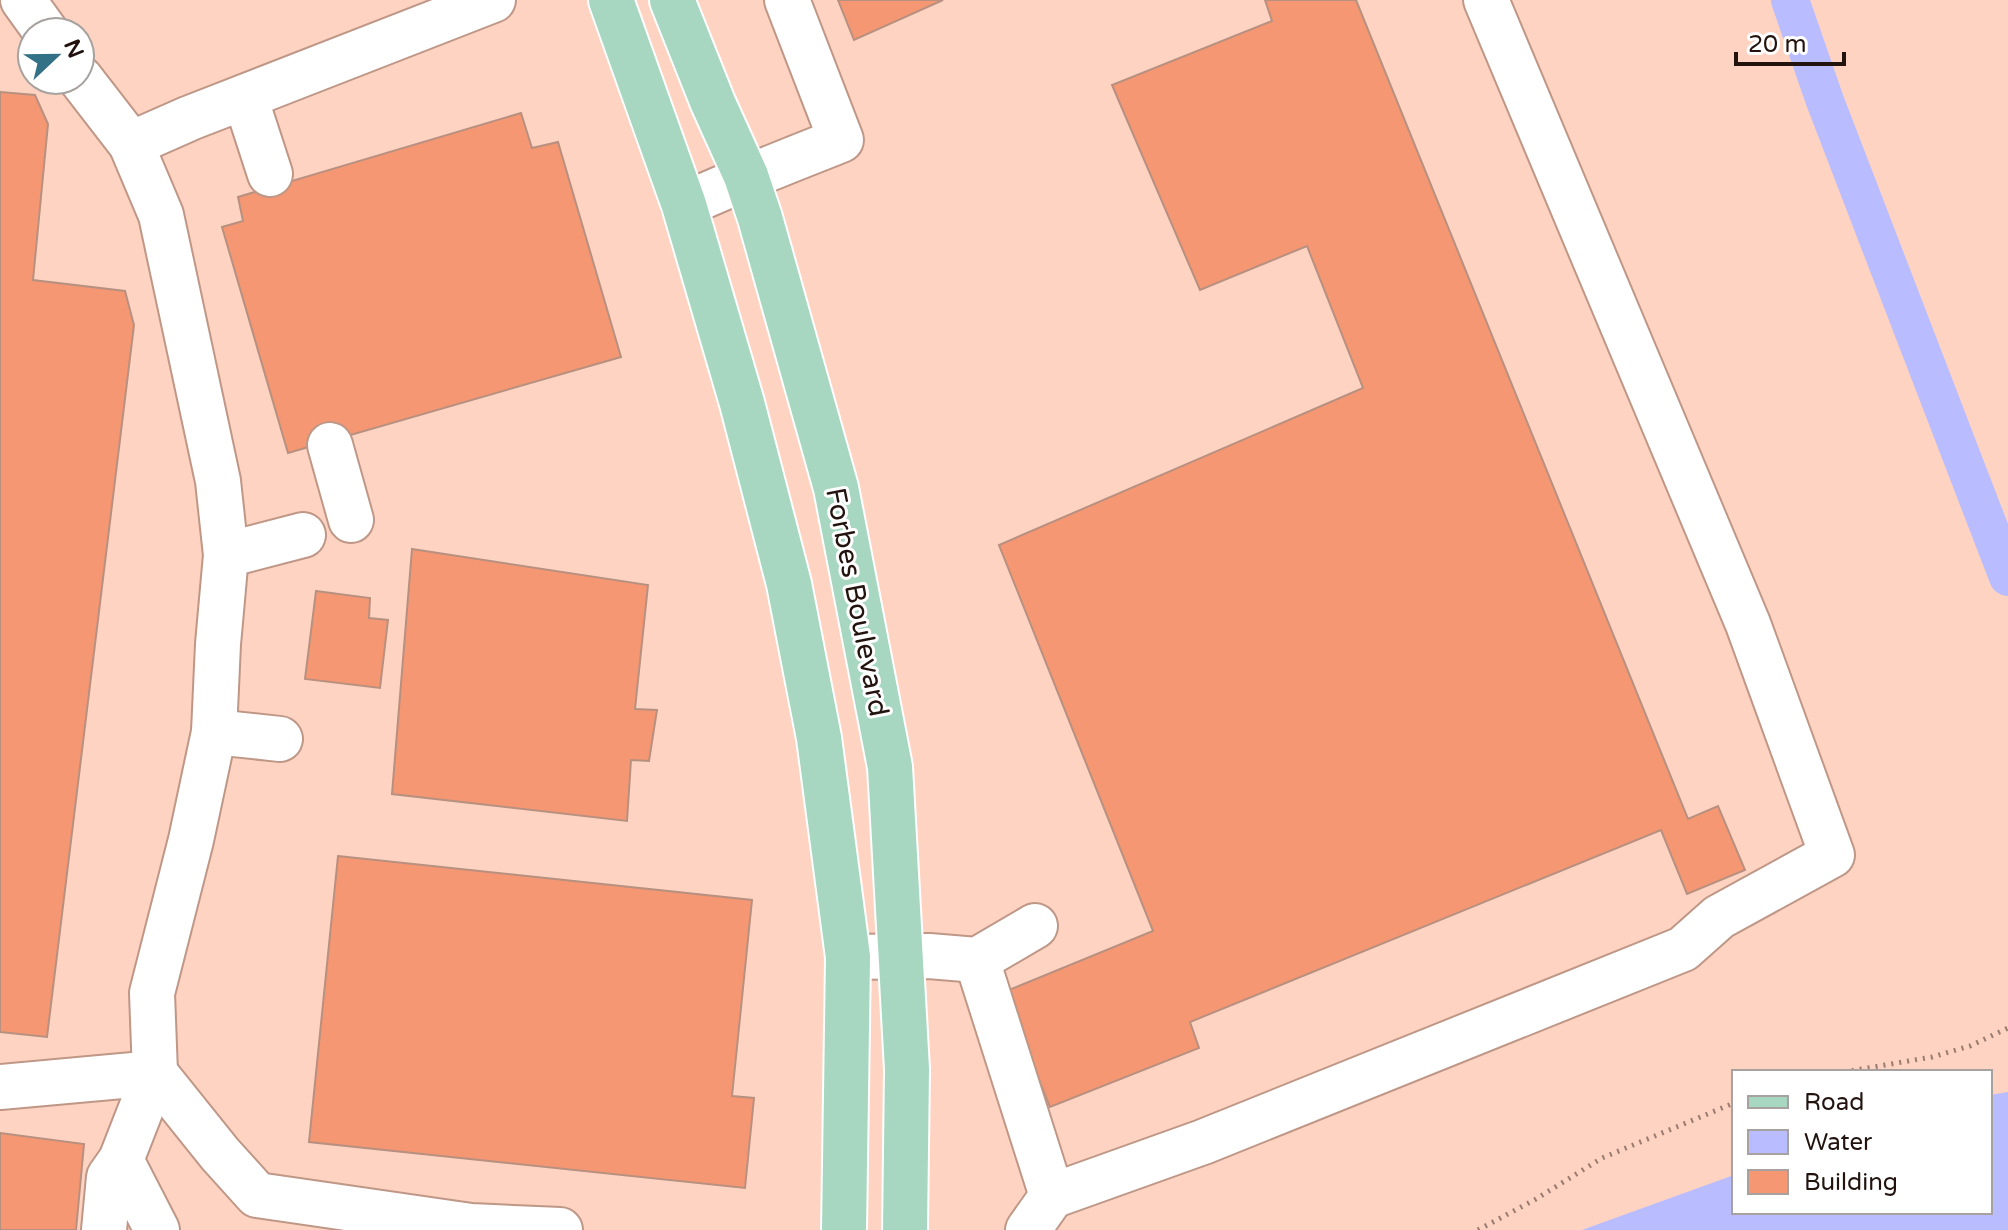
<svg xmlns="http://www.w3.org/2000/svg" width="2008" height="1230" font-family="'Varela Round',sans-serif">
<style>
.water{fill:#b9bcfe}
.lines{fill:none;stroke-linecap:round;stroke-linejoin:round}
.canal{stroke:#b9bcfe;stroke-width:38}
.building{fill:#f59772;stroke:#b89080;stroke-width:2}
.minor-casing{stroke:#bf9787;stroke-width:48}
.major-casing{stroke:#fff;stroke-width:48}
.path{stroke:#9a7b70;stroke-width:5;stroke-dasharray:2 6;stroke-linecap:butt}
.minor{stroke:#fff;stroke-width:44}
.major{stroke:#a7d7c1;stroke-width:44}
.labels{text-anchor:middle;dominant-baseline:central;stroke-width:6;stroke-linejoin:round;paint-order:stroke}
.street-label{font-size:28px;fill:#22130e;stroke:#fff}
</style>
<rect width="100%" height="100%" fill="#fed3c2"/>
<!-- water -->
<path class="water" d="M2008,1092V1230H1582L1734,1175V1212H1990V1095Z"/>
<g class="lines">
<!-- canal -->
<path class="canal" d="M1790,0L1825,101L2008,577"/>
</g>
<!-- building -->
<g class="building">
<path d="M838,0H943L854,40Z"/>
<path d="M1265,0H1356L1688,819L1718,806L1745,870L1687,894L1661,830L1190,1022L1199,1048L1050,1107L1004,992L1153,931L999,545L1363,388L1307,246L1200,290L1112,85L1272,21Z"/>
<path d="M0,92L35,95L48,124L33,280L125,291L134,325L47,1037L0,1032Z"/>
<path d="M521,113L532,148L558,142L621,357L288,453L222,227L243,221L238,197Z"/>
<path d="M412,549L648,585L635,709L657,710L649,761L631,760L627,821L392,794Z"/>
<path d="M316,591L370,598L369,618L388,620L380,688L305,679Z"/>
<path d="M338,856L752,900L732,1096L754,1098L745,1188L309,1142Z"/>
<path d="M0,1133L84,1144L76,1230H0Z"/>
</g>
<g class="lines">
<!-- minor casing -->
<g class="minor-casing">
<g id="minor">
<path d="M23,0L46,32"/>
<path d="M80,78L131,144L161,215L218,481L226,555L218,644L214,732L191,840L152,993L155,1073L121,1160L109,1177L104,1230"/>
<path d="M245,97L270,174"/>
<path d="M131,144L190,118L493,0"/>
<path d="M684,205C736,181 788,161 841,140L787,0"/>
<path d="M330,445L351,520"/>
<path d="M226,555L303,535"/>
<path d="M214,732L280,739"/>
<path d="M848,957L929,956L977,960L1035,926"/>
<path d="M977,960L1052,1196L1028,1230"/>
<path d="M155,1073L220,1154L257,1195L471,1226L560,1230"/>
<path d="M0,1087L155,1073"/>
<path d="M121,1160L157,1230"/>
<path d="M1052,1196L1203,1142L1683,949L1719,917L1832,855L1748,624L1486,0"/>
</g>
</g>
<!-- major casing -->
<g class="major-casing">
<g id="major">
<path d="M611,0L684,205L742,403L789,584L819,738L848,957L844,1230"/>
<path d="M672,0L713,103L746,176L760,218L836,488L890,767L907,1069L905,1230"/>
</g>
</g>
<!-- path -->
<g class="path">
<path d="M1844,1072L1932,1057L1970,1046L2008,1028"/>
<path d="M1478,1230L1536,1199L1602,1158L1734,1103"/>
</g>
<!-- minor -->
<use href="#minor" class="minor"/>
<!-- major -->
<use href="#major" class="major"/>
</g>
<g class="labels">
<!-- street labels -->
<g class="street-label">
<text transform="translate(857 602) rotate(79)">Forbes Boulevard</text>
</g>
</g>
<!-- legend -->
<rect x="1732" y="1070" width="260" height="144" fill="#ffffff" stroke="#a7a19f" stroke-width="2"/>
<rect x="1748" y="1096" width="40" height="12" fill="#a7d7c1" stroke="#a7a19f" stroke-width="2"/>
<text x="1804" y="1110" font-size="24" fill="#22130e">Road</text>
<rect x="1748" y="1130" width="40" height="24" fill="#b9bcfe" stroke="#a7a19f" stroke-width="2"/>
<text x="1804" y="1150" font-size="24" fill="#22130e">Water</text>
<rect x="1748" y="1170" width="40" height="24" fill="#f59772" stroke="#a7a19f" stroke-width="2"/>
<text x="1804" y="1190" font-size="24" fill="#22130e">Building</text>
<!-- north arrow -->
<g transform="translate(56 56) rotate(68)"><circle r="38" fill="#ffffff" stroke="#a7a19f" stroke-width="2"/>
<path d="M0-6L14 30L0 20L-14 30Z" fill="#337286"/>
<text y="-12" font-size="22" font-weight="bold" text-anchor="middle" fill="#22130e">N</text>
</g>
<!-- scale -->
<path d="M1736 52v12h108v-12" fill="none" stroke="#22130e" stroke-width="4"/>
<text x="1748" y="52" font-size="24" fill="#22130e" stroke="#ffffff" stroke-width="6" paint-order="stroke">20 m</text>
</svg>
